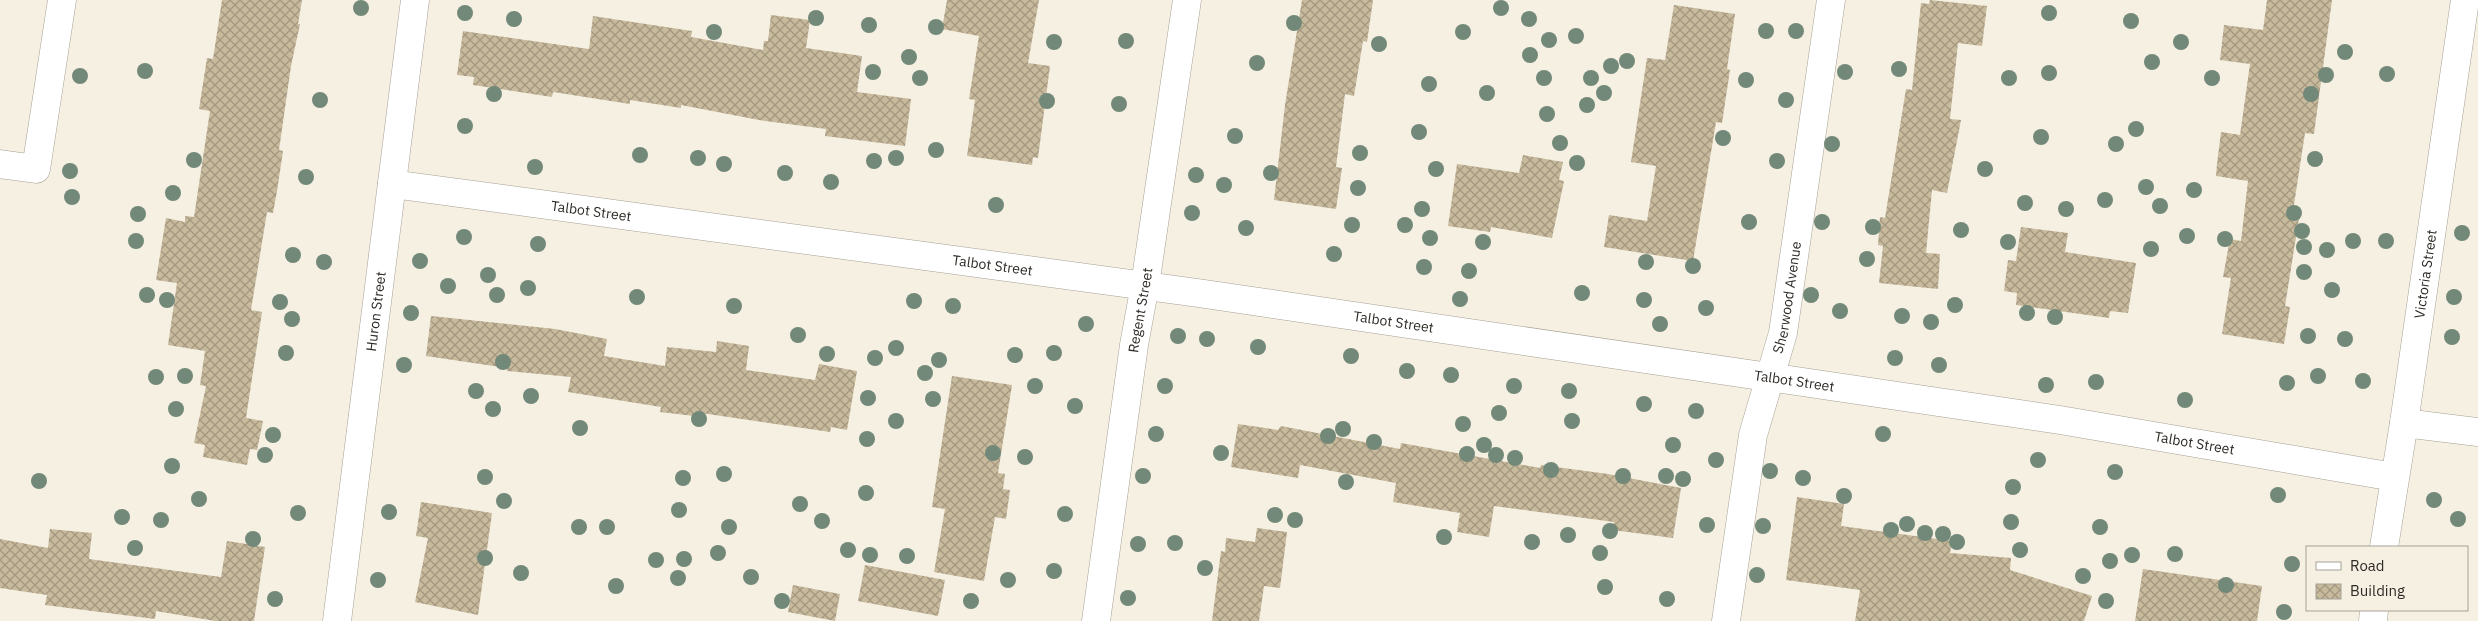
<svg xmlns="http://www.w3.org/2000/svg" width="2478" height="621" font-family="'IBM Plex Sans',sans-serif">
<style>
.building{fill:url(#building-cross-hatch)}
.lines{fill:none;stroke-linecap:round;stroke-linejoin:round}
.minor-casing{stroke:#a6a094;stroke-width:29}
.minor{stroke:#fff;stroke-width:28}
.tree{fill:#728878}
.labels{text-anchor:middle;dominant-baseline:central;stroke-width:4;stroke-linejoin:round;paint-order:stroke}
.street-label{font-size:14px;fill:#2e2b26;stroke:#f6f0e3}
</style>
<defs>
<pattern id="building-cross-hatch" width="8" height="8" patternUnits="userSpaceOnUse" patternTransform="scale(1.25)"><rect width="8" height="8" fill="#c8ba9c"/><path d="M0 0l8 8M0 8l8-8" fill="none" stroke="#a3977f"/></pattern>
</defs>
<rect width="100%" height="100%" fill="#f6f0e3"/>
<!-- building -->
<g class="building">
<path d="M222,0H302L298,24H300L291,66L279,150L283,151L277,191L273,213L267,212L251,310L262,312L246,418L263,421L257,450L250,449L247,465L203,457L205,445L194,443L206,386L200,385L205,351L168,345L177,283L156,280L166,218L185,222V216L194,217L210,111L199,109L207,58L213,59Z"/>
<path d="M947,0H1039L1028,63L1050,66L1038,158L1033,157L1032,165L967,156L975,100L969,99L979,36L942,29Z"/>
<path d="M1302,0H1373L1367,42L1363,41L1354,96L1345,94L1336,167L1342,168L1336,209L1274,200L1285,105Z"/>
<path d="M1930,0L1987,6L1982,46L1958,43L1950,119L1961,120L1947,193L1932,190L1926,253L1940,254L1938,289L1879,283L1883,246L1878,245L1880,217L1885,218L1906,89L1912,90L1921,3L1929,4Z"/>
<path d="M2267,0H2332L2314,134L2305,133L2293,211L2300,212L2285,306L2290,307L2284,344L2222,334L2231,278L2223,277L2230,239L2241,241L2248,181L2216,176L2217,164L2221,132L2240,135L2250,64L2220,60L2224,25L2263,30Z"/>
<path d="M1674,5L1735,14L1727,69L1730,70L1722,123L1716,122L1693,261L1604,247L1609,215L1647,221L1656,166L1631,162L1647,58L1665,60Z"/>
<path d="M771,15L810,20L806,48L862,56L857,92L911,99L905,146L825,136L826,129L759,120L681,105V108L630,100V104L553,92L552,97L473,85L474,77L457,75L463,31L589,49L593,16L692,31L691,37L763,50L764,41H768Z"/>
<path d="M1523,155L1563,162L1559,180L1564,181L1552,238L1491,227L1490,232L1448,226L1457,164L1519,173Z"/>
<path d="M2021,227L2068,233L2065,252L2136,263L2128,313L2110,311L2109,318L2016,305L2017,293L2004,291L2008,260L2016,261Z"/>
<path d="M431,316L555,329L607,339L604,356L665,366L667,347L716,352L717,341L749,346L746,370L815,380L819,364L857,371L847,430L831,427L830,432L694,412V416L660,412L661,407L568,392L571,377L507,371V368L426,356Z"/>
<path d="M952,376L1012,385L998,473L1005,474L1003,489L1010,490L1006,519L995,517L984,581L934,572L945,509L932,507Z"/>
<path d="M1238,424L1278,430L1281,426L1400,449L1401,443L1540,468L1541,465L1608,474L1681,488L1673,538L1613,530L1614,522L1494,506L1489,537L1457,532L1460,513L1393,502L1396,483L1300,465L1298,478L1231,467Z"/>
<path d="M1797,497L1844,504L1841,526L1952,541L1950,553L2011,558L2010,570L2092,596L2084,621H1855L1860,590L1786,580Z"/>
<path d="M421,502L492,513L478,615L415,602L428,538L416,536Z"/>
<path d="M1257,528L1287,532L1280,588L1264,586L1259,621H1212L1221,551L1225,552L1226,538L1255,542Z"/>
<path d="M50,529L92,533L89,559L221,577L227,541L265,547L254,621H215L156,611L155,619L45,605L47,595L0,588V539L48,548Z"/>
<path d="M865,565L945,580L938,616L858,601Z"/>
<path d="M2143,569L2262,586L2257,621H2135Z"/>
<path d="M793,585L840,594L835,621L788,612Z"/>
</g>
<g class="lines">
<!-- minor casing -->
<g class="minor-casing">
<g id="minor">
<path d="M0,164L36,169L62,0"/>
<path id="s1" d="M392,184L1198,293L2060,420L2394,477"/>
<path d="M2404,423L2478,432"/>
<path id="s2" d="M2384,547L2404,423L2465,0"/>
<path id="s3" d="M337,621L415,0"/>
<path id="s4" d="M1096,621L1134,345L1145,285L1187,0"/>
<path id="s5" d="M1726,621L1753,435L1783,333L1831,0"/>
<path d="M2373,621L2374,610"/>
</g>
</g>
<!-- minor -->
<use href="#minor" class="minor"/>
</g>
<!-- trees -->
<g class="tree">
<circle cx="361" cy="8" r="8"/>
<circle cx="1501" cy="8" r="8"/>
<circle cx="465" cy="13" r="8"/>
<circle cx="2049" cy="13" r="8"/>
<circle cx="816" cy="18" r="8"/>
<circle cx="514" cy="19" r="8"/>
<circle cx="1529" cy="19" r="8"/>
<circle cx="2131" cy="21" r="8"/>
<circle cx="1294" cy="23" r="8"/>
<circle cx="869" cy="25" r="8"/>
<circle cx="936" cy="27" r="8"/>
<circle cx="1766" cy="31" r="8"/>
<circle cx="1796" cy="31" r="8"/>
<circle cx="714" cy="32" r="8"/>
<circle cx="1463" cy="32" r="8"/>
<circle cx="1576" cy="36" r="8"/>
<circle cx="1549" cy="40" r="8"/>
<circle cx="1126" cy="41" r="8"/>
<circle cx="1054" cy="42" r="8"/>
<circle cx="2181" cy="42" r="8"/>
<circle cx="1379" cy="44" r="8"/>
<circle cx="2345" cy="52" r="8"/>
<circle cx="1530" cy="55" r="8"/>
<circle cx="909" cy="57" r="8"/>
<circle cx="1627" cy="61" r="8"/>
<circle cx="2152" cy="62" r="8"/>
<circle cx="1257" cy="63" r="8"/>
<circle cx="1611" cy="66" r="8"/>
<circle cx="1899" cy="69" r="8"/>
<circle cx="145" cy="71" r="8"/>
<circle cx="873" cy="72" r="8"/>
<circle cx="1845" cy="72" r="8"/>
<circle cx="2049" cy="73" r="8"/>
<circle cx="2387" cy="74" r="8"/>
<circle cx="2326" cy="75" r="8"/>
<circle cx="80" cy="76" r="8"/>
<circle cx="920" cy="78" r="8"/>
<circle cx="1544" cy="78" r="8"/>
<circle cx="1591" cy="78" r="8"/>
<circle cx="2009" cy="78" r="8"/>
<circle cx="2212" cy="78" r="8"/>
<circle cx="1746" cy="80" r="8"/>
<circle cx="1429" cy="84" r="8"/>
<circle cx="1487" cy="93" r="8"/>
<circle cx="1604" cy="93" r="8"/>
<circle cx="494" cy="94" r="8"/>
<circle cx="2311" cy="94" r="8"/>
<circle cx="320" cy="100" r="8"/>
<circle cx="1786" cy="100" r="8"/>
<circle cx="1047" cy="101" r="8"/>
<circle cx="1119" cy="104" r="8"/>
<circle cx="1587" cy="105" r="8"/>
<circle cx="1547" cy="114" r="8"/>
<circle cx="465" cy="126" r="8"/>
<circle cx="2136" cy="129" r="8"/>
<circle cx="1419" cy="132" r="8"/>
<circle cx="1235" cy="136" r="8"/>
<circle cx="2041" cy="137" r="8"/>
<circle cx="1723" cy="138" r="8"/>
<circle cx="1560" cy="143" r="8"/>
<circle cx="1832" cy="144" r="8"/>
<circle cx="2116" cy="144" r="8"/>
<circle cx="936" cy="150" r="8"/>
<circle cx="1360" cy="153" r="8"/>
<circle cx="640" cy="155" r="8"/>
<circle cx="698" cy="158" r="8"/>
<circle cx="896" cy="158" r="8"/>
<circle cx="2315" cy="159" r="8"/>
<circle cx="194" cy="160" r="8"/>
<circle cx="874" cy="161" r="8"/>
<circle cx="1777" cy="161" r="8"/>
<circle cx="1577" cy="163" r="8"/>
<circle cx="724" cy="164" r="8"/>
<circle cx="535" cy="167" r="8"/>
<circle cx="1436" cy="169" r="8"/>
<circle cx="1985" cy="169" r="8"/>
<circle cx="70" cy="171" r="8"/>
<circle cx="785" cy="173" r="8"/>
<circle cx="1271" cy="173" r="8"/>
<circle cx="1196" cy="175" r="8"/>
<circle cx="306" cy="177" r="8"/>
<circle cx="831" cy="182" r="8"/>
<circle cx="1224" cy="185" r="8"/>
<circle cx="2146" cy="187" r="8"/>
<circle cx="1358" cy="188" r="8"/>
<circle cx="2194" cy="190" r="8"/>
<circle cx="173" cy="193" r="8"/>
<circle cx="72" cy="197" r="8"/>
<circle cx="2105" cy="200" r="8"/>
<circle cx="2025" cy="203" r="8"/>
<circle cx="996" cy="205" r="8"/>
<circle cx="2160" cy="206" r="8"/>
<circle cx="1422" cy="209" r="8"/>
<circle cx="2066" cy="209" r="8"/>
<circle cx="1192" cy="213" r="8"/>
<circle cx="2294" cy="213" r="8"/>
<circle cx="138" cy="214" r="8"/>
<circle cx="1749" cy="222" r="8"/>
<circle cx="1822" cy="222" r="8"/>
<circle cx="1352" cy="225" r="8"/>
<circle cx="1405" cy="225" r="8"/>
<circle cx="1873" cy="227" r="8"/>
<circle cx="1246" cy="228" r="8"/>
<circle cx="1961" cy="230" r="8"/>
<circle cx="2302" cy="231" r="8"/>
<circle cx="2462" cy="233" r="8"/>
<circle cx="2187" cy="236" r="8"/>
<circle cx="464" cy="237" r="8"/>
<circle cx="1430" cy="238" r="8"/>
<circle cx="2225" cy="239" r="8"/>
<circle cx="136" cy="241" r="8"/>
<circle cx="2353" cy="241" r="8"/>
<circle cx="2386" cy="241" r="8"/>
<circle cx="1483" cy="242" r="8"/>
<circle cx="2008" cy="242" r="8"/>
<circle cx="538" cy="244" r="8"/>
<circle cx="2304" cy="247" r="8"/>
<circle cx="2151" cy="249" r="8"/>
<circle cx="2327" cy="250" r="8"/>
<circle cx="1334" cy="254" r="8"/>
<circle cx="293" cy="255" r="8"/>
<circle cx="1867" cy="259" r="8"/>
<circle cx="420" cy="261" r="8"/>
<circle cx="324" cy="262" r="8"/>
<circle cx="1646" cy="262" r="8"/>
<circle cx="1693" cy="266" r="8"/>
<circle cx="1424" cy="267" r="8"/>
<circle cx="1469" cy="271" r="8"/>
<circle cx="2304" cy="272" r="8"/>
<circle cx="488" cy="275" r="8"/>
<circle cx="448" cy="286" r="8"/>
<circle cx="528" cy="288" r="8"/>
<circle cx="2332" cy="290" r="8"/>
<circle cx="1582" cy="293" r="8"/>
<circle cx="147" cy="295" r="8"/>
<circle cx="497" cy="295" r="8"/>
<circle cx="1811" cy="295" r="8"/>
<circle cx="637" cy="297" r="8"/>
<circle cx="2454" cy="297" r="8"/>
<circle cx="1460" cy="299" r="8"/>
<circle cx="167" cy="300" r="8"/>
<circle cx="1644" cy="300" r="8"/>
<circle cx="914" cy="301" r="8"/>
<circle cx="280" cy="302" r="8"/>
<circle cx="1955" cy="305" r="8"/>
<circle cx="734" cy="306" r="8"/>
<circle cx="953" cy="306" r="8"/>
<circle cx="1706" cy="308" r="8"/>
<circle cx="1840" cy="311" r="8"/>
<circle cx="411" cy="313" r="8"/>
<circle cx="2027" cy="313" r="8"/>
<circle cx="1902" cy="316" r="8"/>
<circle cx="2055" cy="317" r="8"/>
<circle cx="292" cy="319" r="8"/>
<circle cx="1931" cy="322" r="8"/>
<circle cx="1086" cy="324" r="8"/>
<circle cx="1660" cy="324" r="8"/>
<circle cx="798" cy="335" r="8"/>
<circle cx="1178" cy="336" r="8"/>
<circle cx="2308" cy="336" r="8"/>
<circle cx="2452" cy="337" r="8"/>
<circle cx="1207" cy="339" r="8"/>
<circle cx="2345" cy="339" r="8"/>
<circle cx="1258" cy="347" r="8"/>
<circle cx="896" cy="348" r="8"/>
<circle cx="286" cy="353" r="8"/>
<circle cx="1054" cy="353" r="8"/>
<circle cx="827" cy="354" r="8"/>
<circle cx="1015" cy="355" r="8"/>
<circle cx="1351" cy="356" r="8"/>
<circle cx="875" cy="358" r="8"/>
<circle cx="1895" cy="358" r="8"/>
<circle cx="939" cy="360" r="8"/>
<circle cx="503" cy="362" r="8"/>
<circle cx="404" cy="365" r="8"/>
<circle cx="1939" cy="365" r="8"/>
<circle cx="1407" cy="371" r="8"/>
<circle cx="925" cy="373" r="8"/>
<circle cx="1451" cy="375" r="8"/>
<circle cx="185" cy="376" r="8"/>
<circle cx="2318" cy="376" r="8"/>
<circle cx="156" cy="377" r="8"/>
<circle cx="2363" cy="381" r="8"/>
<circle cx="2096" cy="382" r="8"/>
<circle cx="2287" cy="383" r="8"/>
<circle cx="2046" cy="385" r="8"/>
<circle cx="1035" cy="386" r="8"/>
<circle cx="1165" cy="386" r="8"/>
<circle cx="1514" cy="386" r="8"/>
<circle cx="476" cy="391" r="8"/>
<circle cx="1569" cy="391" r="8"/>
<circle cx="531" cy="396" r="8"/>
<circle cx="868" cy="398" r="8"/>
<circle cx="933" cy="399" r="8"/>
<circle cx="2185" cy="400" r="8"/>
<circle cx="1644" cy="404" r="8"/>
<circle cx="1075" cy="406" r="8"/>
<circle cx="176" cy="409" r="8"/>
<circle cx="493" cy="409" r="8"/>
<circle cx="1696" cy="411" r="8"/>
<circle cx="1499" cy="413" r="8"/>
<circle cx="699" cy="419" r="8"/>
<circle cx="896" cy="421" r="8"/>
<circle cx="1572" cy="421" r="8"/>
<circle cx="1463" cy="424" r="8"/>
<circle cx="580" cy="428" r="8"/>
<circle cx="1343" cy="429" r="8"/>
<circle cx="1156" cy="434" r="8"/>
<circle cx="1883" cy="434" r="8"/>
<circle cx="273" cy="435" r="8"/>
<circle cx="1328" cy="436" r="8"/>
<circle cx="867" cy="439" r="8"/>
<circle cx="1374" cy="442" r="8"/>
<circle cx="1484" cy="445" r="8"/>
<circle cx="1673" cy="445" r="8"/>
<circle cx="993" cy="453" r="8"/>
<circle cx="1221" cy="453" r="8"/>
<circle cx="1467" cy="454" r="8"/>
<circle cx="265" cy="455" r="8"/>
<circle cx="1496" cy="455" r="8"/>
<circle cx="1025" cy="457" r="8"/>
<circle cx="1515" cy="458" r="8"/>
<circle cx="1716" cy="460" r="8"/>
<circle cx="2038" cy="460" r="8"/>
<circle cx="172" cy="466" r="8"/>
<circle cx="1551" cy="470" r="8"/>
<circle cx="1770" cy="471" r="8"/>
<circle cx="2115" cy="472" r="8"/>
<circle cx="724" cy="474" r="8"/>
<circle cx="1143" cy="476" r="8"/>
<circle cx="1623" cy="476" r="8"/>
<circle cx="1666" cy="476" r="8"/>
<circle cx="485" cy="477" r="8"/>
<circle cx="683" cy="478" r="8"/>
<circle cx="1803" cy="478" r="8"/>
<circle cx="1683" cy="479" r="8"/>
<circle cx="39" cy="481" r="8"/>
<circle cx="1346" cy="482" r="8"/>
<circle cx="2013" cy="487" r="8"/>
<circle cx="866" cy="493" r="8"/>
<circle cx="2278" cy="495" r="8"/>
<circle cx="1844" cy="496" r="8"/>
<circle cx="199" cy="499" r="8"/>
<circle cx="2434" cy="500" r="8"/>
<circle cx="504" cy="501" r="8"/>
<circle cx="800" cy="504" r="8"/>
<circle cx="679" cy="510" r="8"/>
<circle cx="389" cy="512" r="8"/>
<circle cx="298" cy="513" r="8"/>
<circle cx="1065" cy="514" r="8"/>
<circle cx="1275" cy="515" r="8"/>
<circle cx="122" cy="517" r="8"/>
<circle cx="2458" cy="519" r="8"/>
<circle cx="161" cy="520" r="8"/>
<circle cx="1295" cy="520" r="8"/>
<circle cx="822" cy="521" r="8"/>
<circle cx="2011" cy="522" r="8"/>
<circle cx="1907" cy="524" r="8"/>
<circle cx="1707" cy="525" r="8"/>
<circle cx="1763" cy="526" r="8"/>
<circle cx="579" cy="527" r="8"/>
<circle cx="607" cy="527" r="8"/>
<circle cx="729" cy="527" r="8"/>
<circle cx="2100" cy="527" r="8"/>
<circle cx="1891" cy="530" r="8"/>
<circle cx="1610" cy="531" r="8"/>
<circle cx="1925" cy="533" r="8"/>
<circle cx="1943" cy="534" r="8"/>
<circle cx="1568" cy="535" r="8"/>
<circle cx="1444" cy="537" r="8"/>
<circle cx="253" cy="539" r="8"/>
<circle cx="1532" cy="542" r="8"/>
<circle cx="1957" cy="542" r="8"/>
<circle cx="1175" cy="543" r="8"/>
<circle cx="1138" cy="544" r="8"/>
<circle cx="135" cy="548" r="8"/>
<circle cx="848" cy="550" r="8"/>
<circle cx="2020" cy="550" r="8"/>
<circle cx="718" cy="553" r="8"/>
<circle cx="1600" cy="553" r="8"/>
<circle cx="2175" cy="554" r="8"/>
<circle cx="870" cy="555" r="8"/>
<circle cx="2132" cy="555" r="8"/>
<circle cx="907" cy="556" r="8"/>
<circle cx="485" cy="558" r="8"/>
<circle cx="684" cy="559" r="8"/>
<circle cx="656" cy="560" r="8"/>
<circle cx="2110" cy="561" r="8"/>
<circle cx="2292" cy="564" r="8"/>
<circle cx="1205" cy="568" r="8"/>
<circle cx="1054" cy="571" r="8"/>
<circle cx="521" cy="573" r="8"/>
<circle cx="1757" cy="575" r="8"/>
<circle cx="2083" cy="576" r="8"/>
<circle cx="751" cy="577" r="8"/>
<circle cx="678" cy="578" r="8"/>
<circle cx="378" cy="580" r="8"/>
<circle cx="1008" cy="580" r="8"/>
<circle cx="2226" cy="585" r="8"/>
<circle cx="616" cy="586" r="8"/>
<circle cx="1605" cy="587" r="8"/>
<circle cx="1128" cy="598" r="8"/>
<circle cx="275" cy="599" r="8"/>
<circle cx="1667" cy="599" r="8"/>
<circle cx="782" cy="601" r="8"/>
<circle cx="971" cy="601" r="8"/>
<circle cx="2106" cy="601" r="8"/>
<circle cx="2284" cy="612" r="8"/>
</g>
<g class="labels">
<!-- street labels -->
<g class="street-label">
<text stroke="none"><textPath href="#s1" startOffset="201">Talbot Street</textPath></text>
<text stroke="none"><textPath href="#s1" startOffset="606">Talbot Street</textPath></text>
<text stroke="none"><textPath href="#s2" startOffset="276">Victoria Street</textPath></text>
<text stroke="none"><textPath href="#s5" startOffset="330">Sherwood Avenue</textPath></text>
<text stroke="none"><textPath href="#s3" startOffset="312">Huron Street</textPath></text>
<text stroke="none"><textPath href="#s4" startOffset="314">Regent Street</textPath></text>
<text stroke="none"><textPath href="#s1" startOffset="1011">Talbot Street</textPath></text>
<text stroke="none"><textPath href="#s1" startOffset="1416">Talbot Street</textPath></text>
<text stroke="none"><textPath href="#s1" startOffset="1821">Talbot Street</textPath></text>
</g>
</g>
<!-- legend -->
<rect x="2306" y="546" width="162" height="65" fill="#f6f0e3" stroke="#a6a197"/>
<rect x="2316" y="562" width="25" height="8" fill="#ffffff" stroke="#a6a197"/>
<text x="2350" y="571" font-size="15" fill="#2e2b26">Road</text>
<rect x="2316" y="584" width="25" height="15" fill="url(#building-cross-hatch)" stroke="#a6a197"/>
<text x="2350" y="596" font-size="15" fill="#2e2b26">Building</text>
</svg>
